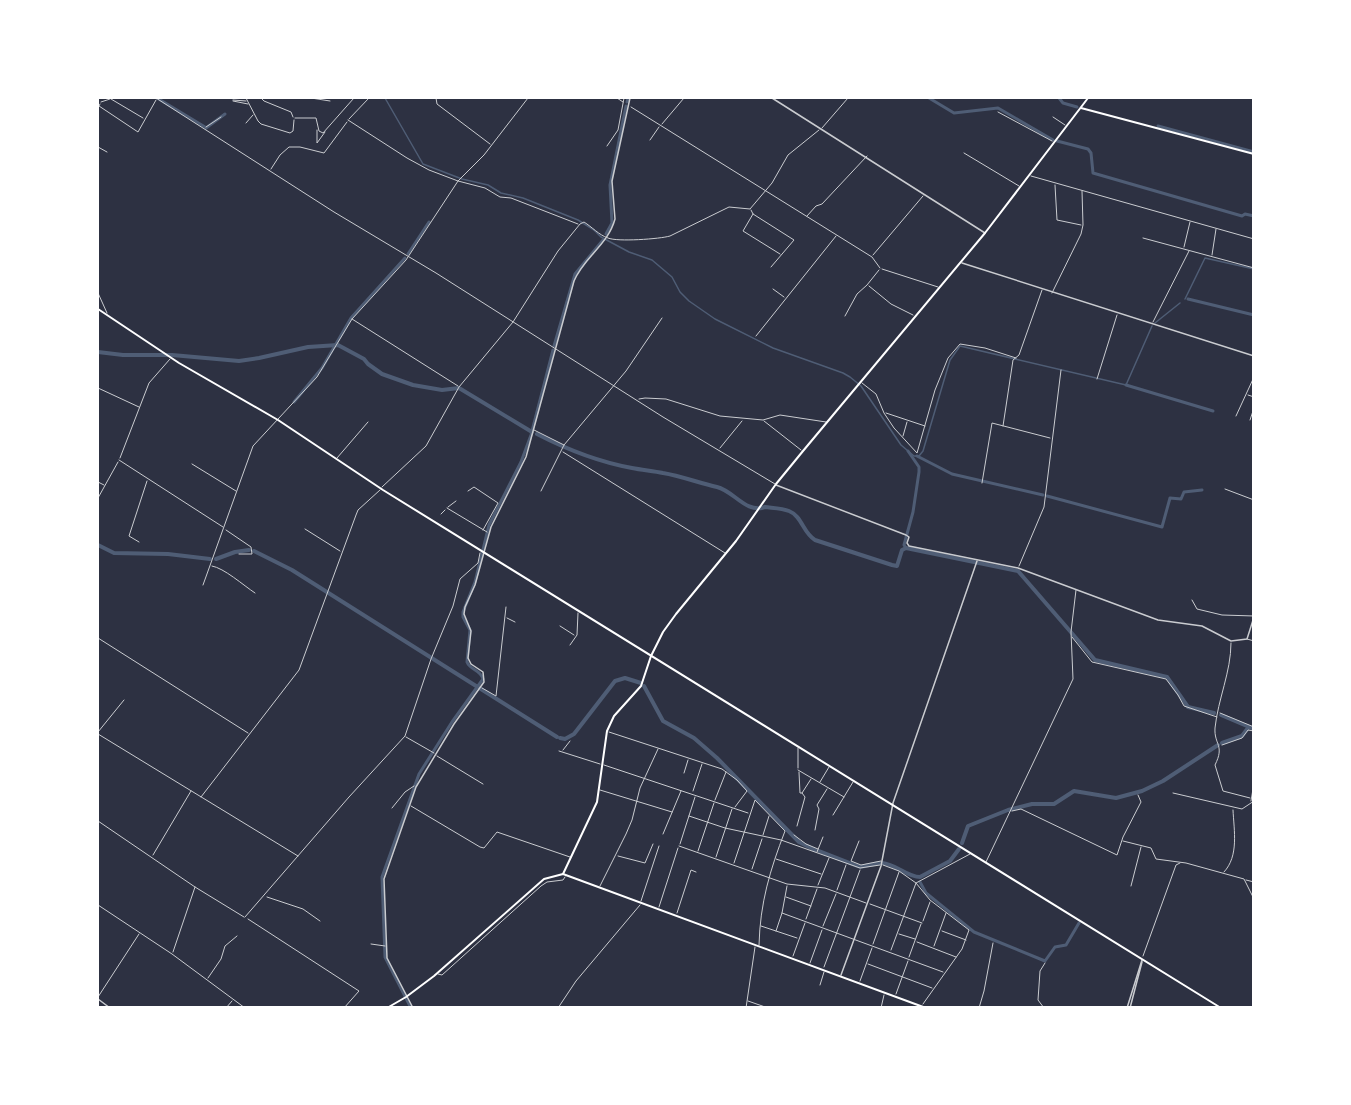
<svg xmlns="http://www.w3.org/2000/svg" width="1351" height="1105" font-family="'Titillium Web',sans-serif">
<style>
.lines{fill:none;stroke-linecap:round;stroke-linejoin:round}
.stream{stroke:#4f5d75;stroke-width:1.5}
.canal{stroke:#4f5d75;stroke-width:3}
.river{stroke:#4f5d75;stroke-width:4}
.minor{stroke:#caccd0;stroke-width:1}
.tertiary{stroke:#caccd0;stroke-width:1.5}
.secondary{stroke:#fff;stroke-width:2}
.primary{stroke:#fff;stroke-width:2}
</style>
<rect width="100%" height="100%" fill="#2d3142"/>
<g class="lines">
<!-- stream -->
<g class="stream">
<path d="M385,98L423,164L462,179L488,185L501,193L523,198L578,220L594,230L601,237L629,252L652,260L672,277L680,292L689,301L715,319L773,348L843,373L850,377L861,386L901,445L914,456H919L923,451L950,360L960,346L1126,385L1152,326"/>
<path d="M1185,299L1205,258L1254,269"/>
<path d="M1155,323L1180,303"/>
</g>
<!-- canal -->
<g class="canal">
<path d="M157,98L205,127"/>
<path d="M929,98L954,113L998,108L1053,140"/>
<path d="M1059,98L1063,103L1077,107"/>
<path d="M627,102L628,98"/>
<path d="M1158,126L1254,152"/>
<path d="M206,128L225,114"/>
<path d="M1057,141L1088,149L1091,153L1093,173L1242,216L1245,214L1254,216"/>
<path d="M606,234L612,223L610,185L626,106"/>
<path d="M408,254L429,222"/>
<path d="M1188,299L1254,315"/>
<path d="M554,346L575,274L603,240"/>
<path d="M1126,385L1213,411"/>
<path d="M294,402L322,368L351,318L405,258"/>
<path d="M917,456L952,474L1043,495"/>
<path d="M1047,496L1162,527L1170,498L1181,499L1184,492L1202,490"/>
<path d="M906,548L904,545L913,512L919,472V467L908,451"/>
<path d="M920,882L926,893L974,932L1045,961L1055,947L1066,945L1079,923"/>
<path d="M411,1008L385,957L382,877L419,774L452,722L483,679C481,670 470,670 467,662L470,630L463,617V612L475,582L489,525L521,462L531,435L553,350"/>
</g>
<!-- river -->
<g class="river">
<path d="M98,352L123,355H172L239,361L259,358L308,347L338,345L364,359L368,364L382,374L413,385L442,390L459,388L532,432"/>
<path d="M537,434C566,449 599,462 632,468C642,470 653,471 663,473C681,476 699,483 717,487C734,491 746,514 765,507C773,508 782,508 789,511C802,516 803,533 815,540L892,565L897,566L902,550L906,548L1018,571L1095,660L1167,677L1188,707L1214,713"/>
<path d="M98,545L114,553L168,554L210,559"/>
<path d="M254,551L292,570L557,737"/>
<path d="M216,559L235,552L249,550"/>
<path d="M644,686L663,721L694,738L717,758L799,842L815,850"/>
<path d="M1221,715L1254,729"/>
<path d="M560,738L565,739L574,734L615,681L625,678L641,683"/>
<path d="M1222,743L1242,736L1248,728"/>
<path d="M962,843L968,826L1008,810L1032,804H1054L1074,791L1116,798L1142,791L1163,781L1218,745"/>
<path d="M819,851L860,867L879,863"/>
<path d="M882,863C896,864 907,877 920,877L950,861L959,849"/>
</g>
<!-- minor -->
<g class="minor">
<path d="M156,98L334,212L436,273L663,417L775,484"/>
<path d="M246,98L258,121L261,124L290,133L293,131L294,120"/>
<path d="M261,98L264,101L291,112L293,117"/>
<path d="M311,98L330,101"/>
<path d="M436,98L437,104L490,144"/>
<path d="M617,98L623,102"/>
<path d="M111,99L143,118"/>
<path d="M233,100L246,101"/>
<path d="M233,101L248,104"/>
<path d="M101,102L110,99"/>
<path d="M99,106L138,132L156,100"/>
<path d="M631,107L872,257L880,268"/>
<path d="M98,108L100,104"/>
<path d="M998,112L1052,141"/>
<path d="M1053,117L1065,125"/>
<path d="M295,118H316L319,131L323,133L354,98"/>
<path d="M349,119L369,98"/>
<path d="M348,120L407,158L429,170L458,181L485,188L500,197L511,198L578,224"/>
<path d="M246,123L253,115"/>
<path d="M662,124L684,98"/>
<path d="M206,127L221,117"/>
<path d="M822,128L848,98"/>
<path d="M317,130V143L325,132"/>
<path d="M650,140L659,127"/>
<path d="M607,146L618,130L624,98"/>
<path d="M98,147L107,152"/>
<path d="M964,153L1019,186"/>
<path d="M271,169L280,155L289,147H300L324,153L347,122"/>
<path d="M1031,176L1254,239"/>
<path d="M1055,185L1057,220L1081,225"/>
<path d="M751,210L753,214L794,240L771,267"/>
<path d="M753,214L743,231L780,254"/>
<path d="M807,216L816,206L822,204L867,156"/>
<path d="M1143,238L1254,268"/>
<path d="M1184,247L1190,222"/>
<path d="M873,255L923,196"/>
<path d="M1212,255L1216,229"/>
<path d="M882,269L938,287"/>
<path d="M869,286L891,304L913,315"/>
<path d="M773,289L784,297"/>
<path d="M98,293L107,313"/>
<path d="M1052,293L1081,234L1083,225L1082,191"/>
<path d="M845,316L857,294L867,285L879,270"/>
<path d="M352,319L458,386"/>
<path d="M1153,322L1189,251"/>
<path d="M756,336L836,236"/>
<path d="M1097,379L1117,315"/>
<path d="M862,383L876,394L884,413L894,428L917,453L935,390L948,358L960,344L985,348L1016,358"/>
<path d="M98,388L139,407"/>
<path d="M1248,395L1254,397"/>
<path d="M639,399L645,398L666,399L720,416L763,420L780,415L826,422"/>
<path d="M886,413L925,426"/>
<path d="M1236,416L1254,377"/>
<path d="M1250,420L1254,408"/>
<path d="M764,421L801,450"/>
<path d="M1003,426L1013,360L1019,355L1042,290"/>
<path d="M534,430L564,445"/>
<path d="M903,436L907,422"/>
<path d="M720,448L742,421"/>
<path d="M563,452L725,553"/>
<path d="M120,458L149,383L170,359"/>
<path d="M337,458L368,422"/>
<path d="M119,460L223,527"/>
<path d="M192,464L236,491"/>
<path d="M98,482L104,485"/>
<path d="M982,483L992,423L1050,438"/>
<path d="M382,487L426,446L459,387L513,322L558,251L580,224L584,222C592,227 599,235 608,238C617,242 660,239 670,236L729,207L750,209L772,183L788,155L819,130"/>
<path d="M1225,489L1254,500"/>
<path d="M468,491L474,487L498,503L483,530"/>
<path d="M541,491L564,445L626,371L662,318"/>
<path d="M98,498L118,462"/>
<path d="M448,507L456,501"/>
<path d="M447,508L487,532"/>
<path d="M441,514L445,510"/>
<path d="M305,529L340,551"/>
<path d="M226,530L251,547L252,554H239"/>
<path d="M139,542L129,536L147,481"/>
<path d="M212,566C224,568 243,585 255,593"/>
<path d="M1019,566L1044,507L1061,370"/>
<path d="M203,585L253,446L317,377L352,319L406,260L458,181L484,155L528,98"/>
<path d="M1192,600L1197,609L1222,615L1254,616"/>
<path d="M507,618L515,622"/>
<path d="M560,626L574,635"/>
<path d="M1072,637L1092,662L1166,679L1178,695L1184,706L1217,717"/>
<path d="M98,638L248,733"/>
<path d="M1247,639L1254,641"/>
<path d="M1231,643C1231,672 1218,699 1215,728C1214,745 1225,745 1215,765L1223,791L1250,798"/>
<path d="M570,645L577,635L578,613"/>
<path d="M482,688L496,696L506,607"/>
<path d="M1220,713L1254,727"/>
<path d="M98,732L124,700"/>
<path d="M609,732L722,769L737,780L747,791L735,807"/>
<path d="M98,734L298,856"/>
<path d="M406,737L434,753"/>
<path d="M1222,745L1242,738L1248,730L1254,731"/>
<path d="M563,750L570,741"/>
<path d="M559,751L600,764"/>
<path d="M437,756L483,784"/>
<path d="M604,765L748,813"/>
<path d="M798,768V748"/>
<path d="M798,770L844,797"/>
<path d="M799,772L800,793H802"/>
<path d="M684,773L688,760"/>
<path d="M820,782L829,767"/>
<path d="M600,790L672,812"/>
<path d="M693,791L702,764"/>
<path d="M1173,793L1242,809L1254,801"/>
<path d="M201,797L299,670L356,515L358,510L380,490"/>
<path d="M715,800L726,772"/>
<path d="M1251,801L1254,783"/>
<path d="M411,806L480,847L484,848L497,832L570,857"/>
<path d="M392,808L405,792L414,786"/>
<path d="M1012,811L1021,809L1117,855L1123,837L1141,802L1138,795"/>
<path d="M833,815L853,782"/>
<path d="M689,816L725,828L781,840L860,868L880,865"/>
<path d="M98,821L195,887L244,917"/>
<path d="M797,826L805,797L802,793L811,779"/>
<path d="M815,830L819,809L817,805L827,789"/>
<path d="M663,834L681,791"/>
<path d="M763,835L769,816"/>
<path d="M794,835L806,844L818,849"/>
<path d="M859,841L851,861L861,865L881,861"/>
<path d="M1123,841L1151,848L1156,859L1186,863L1244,879L1254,899"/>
<path d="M680,844L695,797"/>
<path d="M679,846L787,884L825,888L866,903"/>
<path d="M698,851L714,803"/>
<path d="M817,852L823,837"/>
<path d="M153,855L191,791"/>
<path d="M618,856L645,863L653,844"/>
<path d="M716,857L732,809"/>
<path d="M776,859L821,874"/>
<path d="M986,862L1073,679L1071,632L1076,590"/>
<path d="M734,863L755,800L785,831C770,870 760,903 759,945"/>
<path d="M883,865L899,871L916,883L930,900L969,930L962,949L923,1004"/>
<path d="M752,869L762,839"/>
<path d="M1224,872C1239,856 1234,831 1233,810"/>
<path d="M1246,880L1254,882"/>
<path d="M818,885L829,858"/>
<path d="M600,886L626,834L632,820L640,788L658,749"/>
<path d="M1131,886L1141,847"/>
<path d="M837,890L846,865"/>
<path d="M267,897L303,909L320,921"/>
<path d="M786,897L811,906"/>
<path d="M641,901L659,846"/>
<path d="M870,904L922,923"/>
<path d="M98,905L172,954L245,1008"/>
<path d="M659,907L678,848"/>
<path d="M677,913L691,870L696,872"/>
<path d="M782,913L943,972"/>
<path d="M245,917L349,797L405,736L431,659L453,606L460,579L478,563L480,553"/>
<path d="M248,919L359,991L344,1008"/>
<path d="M806,919L817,889"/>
<path d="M923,921L930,902"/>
<path d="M761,926L797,938"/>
<path d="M823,926L836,894"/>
<path d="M776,931L782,913L787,886"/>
<path d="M942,931L966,940"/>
<path d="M899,934L915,939"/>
<path d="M917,942L956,957"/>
<path d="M371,944L385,946"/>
<path d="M873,944L899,872"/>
<path d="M934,946L946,913"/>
<path d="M891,950L916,883L970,854"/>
<path d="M173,952L195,887"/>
<path d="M793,956L805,923"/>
<path d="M1143,956L1176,865L1180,863"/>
<path d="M909,957L921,924"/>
<path d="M810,963L822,930"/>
<path d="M868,964L932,988"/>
<path d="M824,967L860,870"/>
<path d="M438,974L442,975L541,886L547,882L563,880L565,877"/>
<path d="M208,978L221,959L225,946L237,936"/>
<path d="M860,981L872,948"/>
<path d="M820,985L824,972"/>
<path d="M896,994L908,961"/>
<path d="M98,997L139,934"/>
<path d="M748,1001L768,1008"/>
<path d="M226,1008L232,1001"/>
<path d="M558,1008L576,981L640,905"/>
<path d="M746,1008L755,947"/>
<path d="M881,1008L884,995"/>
<path d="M979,1008L984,991L993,943"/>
<path d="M1044,1008L1038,1000L1040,971L1045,963"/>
</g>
<!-- tertiary -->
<g class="tertiary">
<path d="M772,98L985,233"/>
<path d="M962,263L1254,356"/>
<path d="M776,485L906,535L909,537L907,543L909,546L1018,568L1158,620L1202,626L1231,641L1247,639L1254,617"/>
<path d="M841,975L881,866L893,803L977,561"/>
<path d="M98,999L110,1008"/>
<path d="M413,1008L387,958L384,879L416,787L454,724L484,682L483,672L471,664L468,658L471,631L464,614L465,607L475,585L491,527L526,457L574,281C584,257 608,245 615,219L612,181L630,98"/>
<path d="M1127,1008L1142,960"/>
<path d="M1130,1008L1142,962"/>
</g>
<!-- secondary -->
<g class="secondary">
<path d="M1081,108L1254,154"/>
<path d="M563,874L597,802L607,731L614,716L641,686L651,656L663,632L676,614L736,541L776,484L803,451L985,233L1088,98"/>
<path d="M387,1008L406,997L434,976L544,879L563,874L926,1008"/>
</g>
<!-- primary -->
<path class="primary" d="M98,309L179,363L278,420L383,490L1221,1008"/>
</g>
<!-- border -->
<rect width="1351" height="1105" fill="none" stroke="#ffffff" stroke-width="198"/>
</svg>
